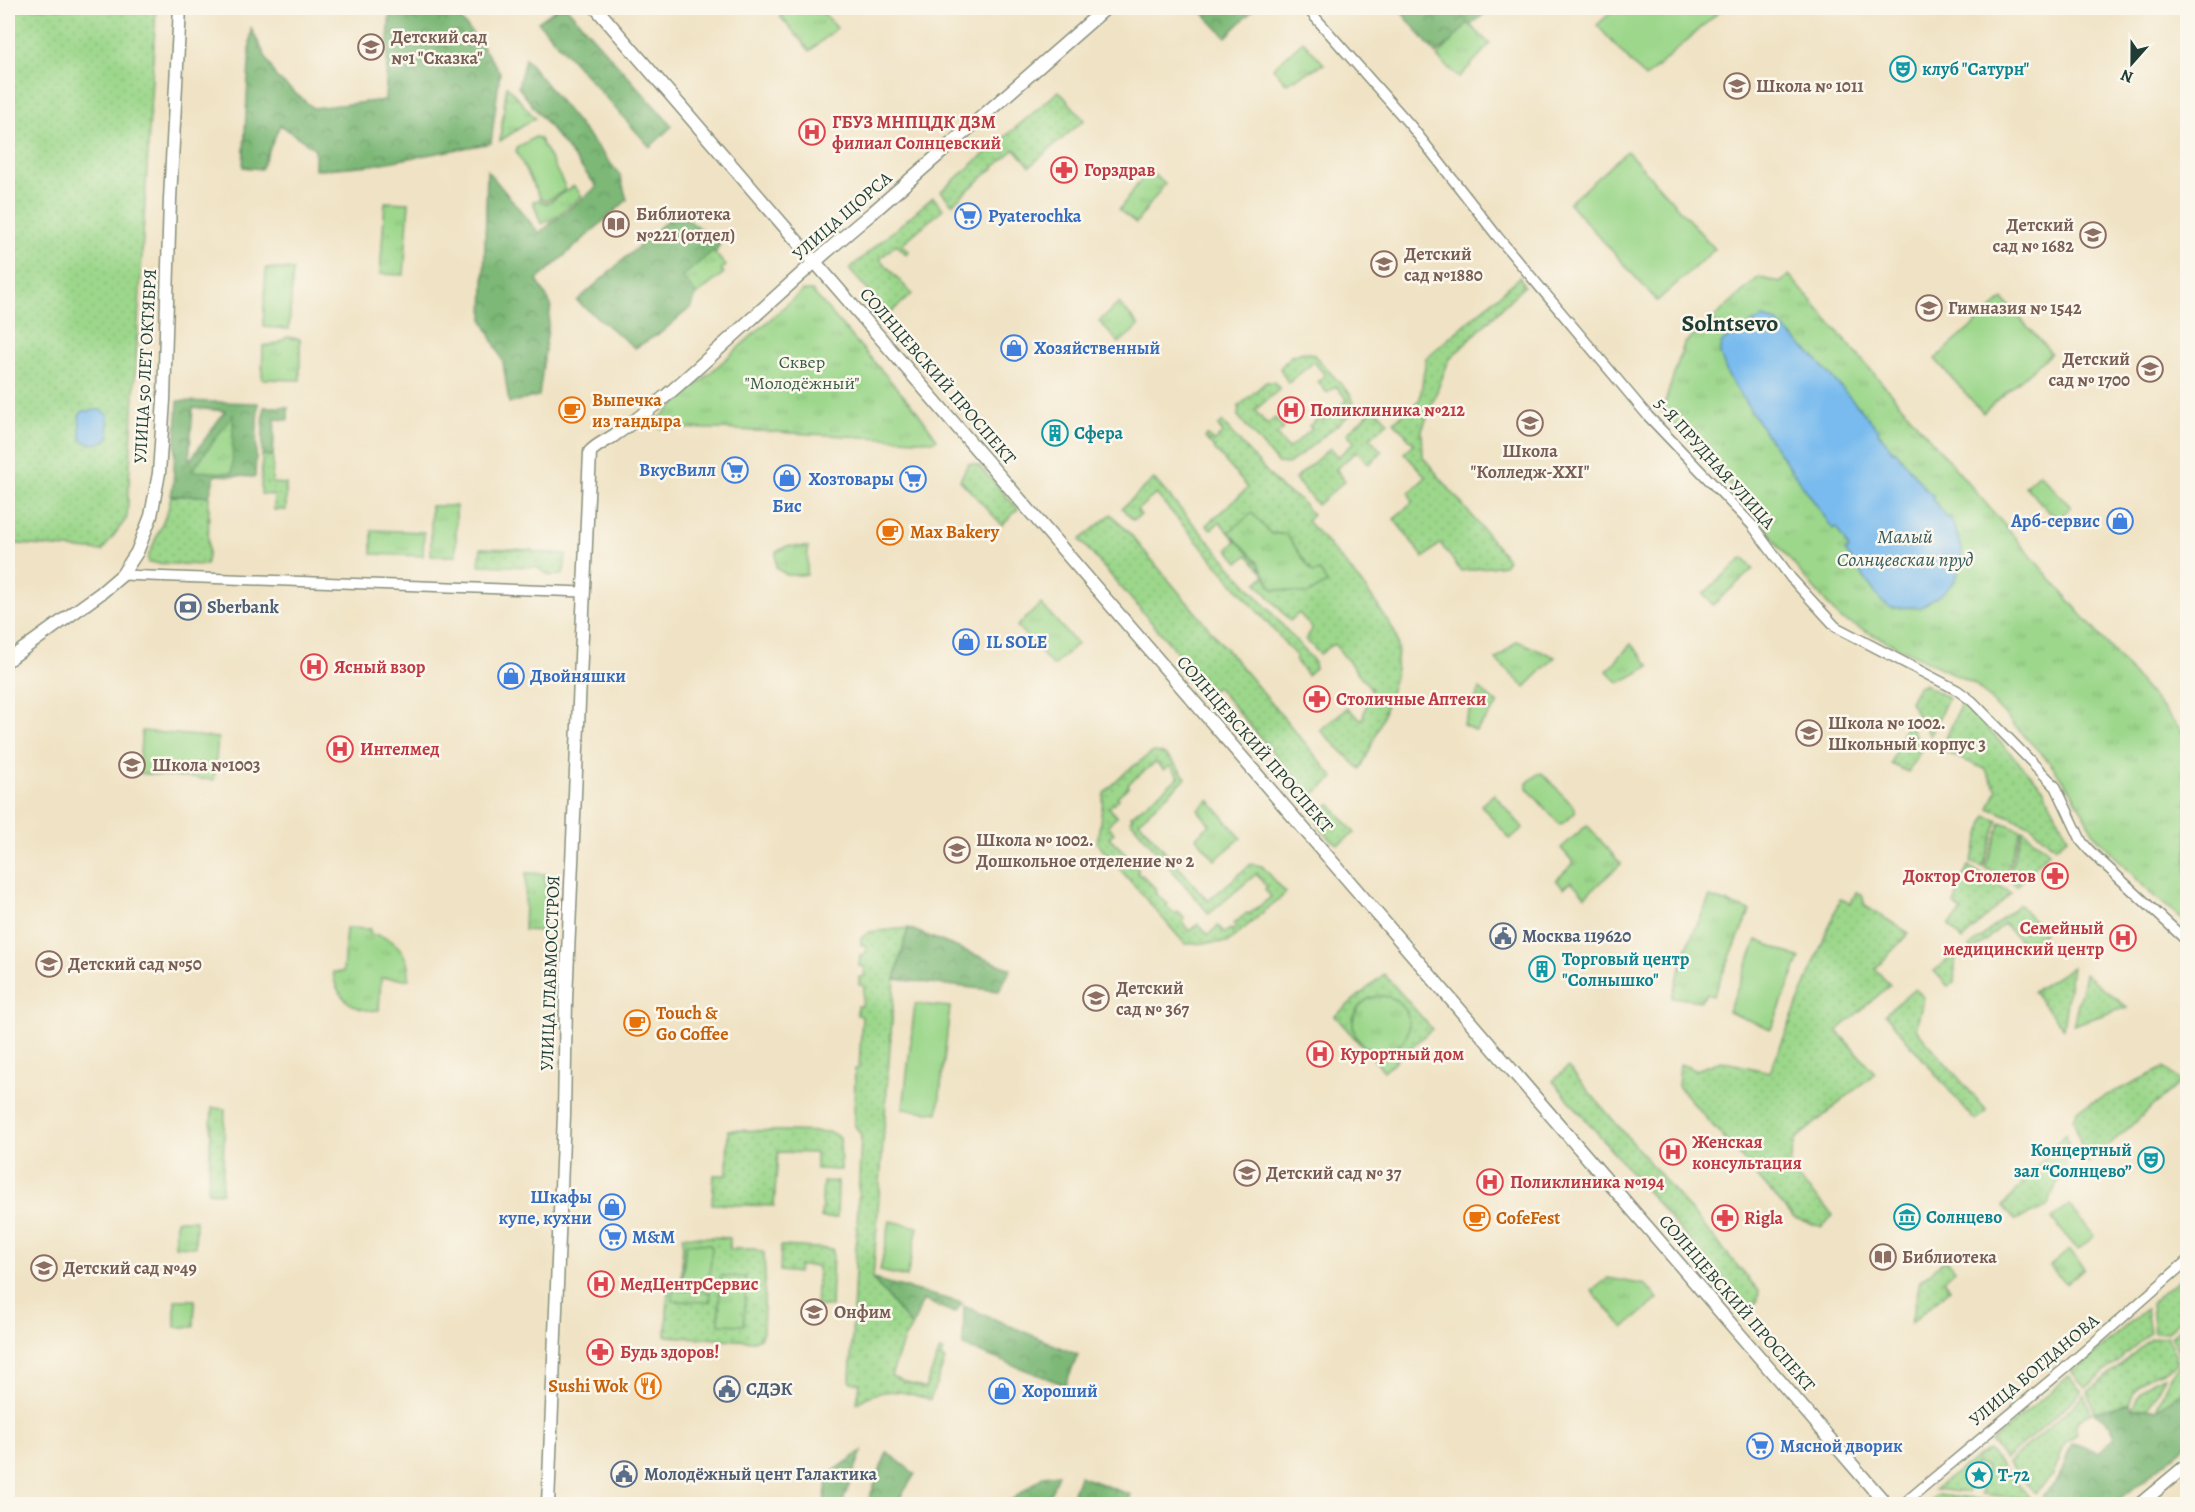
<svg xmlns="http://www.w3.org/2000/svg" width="2195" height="1512" font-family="Alegreya,serif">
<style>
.grass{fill:url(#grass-dots);stroke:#5e8a60;stroke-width:1.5;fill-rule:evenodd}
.forest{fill:url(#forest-crowns);stroke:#4e7a56;stroke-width:1.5;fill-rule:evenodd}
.park{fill:url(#park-tufts);stroke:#5e8a60;stroke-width:1.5}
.pitch{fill:#9cd78b;stroke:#5e8a60;stroke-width:1.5}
.water{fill:#79bbee;stroke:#4c7c91;stroke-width:1.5}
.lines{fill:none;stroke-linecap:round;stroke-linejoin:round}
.minor-casing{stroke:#88907c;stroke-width:12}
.tertiary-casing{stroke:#88907c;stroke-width:15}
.minor{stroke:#fff;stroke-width:9}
.tertiary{stroke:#fff;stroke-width:12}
.labels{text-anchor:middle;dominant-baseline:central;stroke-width:5;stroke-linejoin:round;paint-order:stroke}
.education-label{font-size:18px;font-weight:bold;fill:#785e54;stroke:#fbf7ec;text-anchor:start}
.culture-label{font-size:18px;font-weight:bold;fill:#0d838f;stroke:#fbf7ec;text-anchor:start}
.health-label{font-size:18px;font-weight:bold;fill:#be3a42;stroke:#fbf7ec;text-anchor:start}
.street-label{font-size:18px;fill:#1f3d34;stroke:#fbf7ec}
.shop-label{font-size:18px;font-weight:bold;fill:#366cbe;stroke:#fbf7ec;text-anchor:start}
.park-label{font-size:18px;fill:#385c45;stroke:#fbf7ec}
.food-label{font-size:18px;font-weight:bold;fill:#c56008;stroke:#fbf7ec;text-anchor:start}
.service-label{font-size:18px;font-weight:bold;fill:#4e5e75;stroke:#fbf7ec;text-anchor:start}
.water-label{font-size:20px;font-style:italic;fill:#365c62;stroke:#fbf7ec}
.district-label{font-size:24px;font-weight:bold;fill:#1f3d34;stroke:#fbf7ec}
</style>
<defs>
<pattern id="grass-dots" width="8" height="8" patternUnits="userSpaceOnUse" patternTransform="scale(1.5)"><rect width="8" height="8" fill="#9cd78b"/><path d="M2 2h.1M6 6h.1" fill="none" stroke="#86b979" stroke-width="1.8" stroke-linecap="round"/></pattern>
<pattern id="forest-crowns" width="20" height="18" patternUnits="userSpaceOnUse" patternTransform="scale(1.5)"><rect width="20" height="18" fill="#7db877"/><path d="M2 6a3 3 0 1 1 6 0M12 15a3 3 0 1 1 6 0" fill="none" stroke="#669762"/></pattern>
<pattern id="park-tufts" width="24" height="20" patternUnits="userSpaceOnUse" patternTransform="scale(1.5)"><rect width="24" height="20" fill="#9cd78b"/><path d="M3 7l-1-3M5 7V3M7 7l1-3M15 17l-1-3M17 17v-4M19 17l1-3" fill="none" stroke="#86b979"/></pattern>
</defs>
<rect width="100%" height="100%" fill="#fbf7ec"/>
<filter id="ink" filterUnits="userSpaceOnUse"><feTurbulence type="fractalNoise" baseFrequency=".0167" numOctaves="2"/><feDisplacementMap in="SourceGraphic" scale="12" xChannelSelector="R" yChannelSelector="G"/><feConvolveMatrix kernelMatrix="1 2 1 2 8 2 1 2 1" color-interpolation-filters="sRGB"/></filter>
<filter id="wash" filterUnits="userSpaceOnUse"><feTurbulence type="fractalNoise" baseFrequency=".008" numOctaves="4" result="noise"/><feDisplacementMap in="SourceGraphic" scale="24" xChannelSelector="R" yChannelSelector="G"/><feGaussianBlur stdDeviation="1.35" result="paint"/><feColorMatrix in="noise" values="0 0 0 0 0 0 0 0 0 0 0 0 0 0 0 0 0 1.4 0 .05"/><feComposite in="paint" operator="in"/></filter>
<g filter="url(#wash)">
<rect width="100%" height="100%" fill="#f0e3c5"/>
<!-- grass -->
<g class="grass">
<path d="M8,8H156L127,518L102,551L8,543Z"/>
<path d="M1059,91L1084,120L1030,166L1015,149L952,204L941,191Z"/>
<path d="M933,197L943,209L902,244L909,251L906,254L896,244L880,259L912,294L889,314L849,269Z"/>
<path d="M1520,277L1524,286L1449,360L1422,430L1423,457L1508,560L1504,565L1461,571L1440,543L1424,558L1394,519L1412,502L1409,493L1426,477L1404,453L1414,444L1394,422L1420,399L1426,358Z"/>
<path d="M1303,352L1313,354L1350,394L1354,404L1352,413L1289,464L1277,463L1238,416L1239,406L1266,382H1274L1280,389L1255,410L1267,425L1275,418L1284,429L1277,435L1288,449L1312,429L1309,426L1320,417L1323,420L1347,400L1336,386L1327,393L1318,381L1325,375L1314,362L1288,383L1280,368L1291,356Z"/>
<path d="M1373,406L1388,422L1370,438L1382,452L1369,464L1357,451L1336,469L1345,481L1317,505L1295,479L1330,448L1338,457L1354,442L1347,433L1371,411L1370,409Z"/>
<path d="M1222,422L1283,490L1299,499L1313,515L1307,521C1334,551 1361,579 1383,614C1387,620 1392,627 1395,633C1407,661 1375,743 1360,769L1320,730L1347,708L1362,720L1367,703L1364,697L1372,690L1334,644L1320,654L1306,640L1312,628L1299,613L1290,621L1257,583L1265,575L1248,555L1239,562L1228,549L1236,541L1220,522L1211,529L1206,525L1248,488L1205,438L1207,435L1214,442L1223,433L1218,426ZM1229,532L1286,534L1313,573L1327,583L1308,593L1273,589L1257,561Z"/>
<path d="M262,455L273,456L272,483L286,484V510H274V495L261,494Z"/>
<path d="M971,463L979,466L1018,509L1002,525L960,480L968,464Z"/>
<path d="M1154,479L1313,660L1315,668L1307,675L1295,660L1297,657L1156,494L1137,510L1141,515L1133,520L1122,508Z"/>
<path d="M171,496H209L208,556L206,565L148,563V557L168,510Z"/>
<path d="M1111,514L1131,535L1334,778L1311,797L1217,687L1211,691L1080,540Z"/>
<path d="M481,548L533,550V552L566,554L564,571L562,575L551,576L536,567L479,565Z"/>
<path d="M1924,684L1948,698L1930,736L1910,702L1918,686Z"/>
<path d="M1962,701L2043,788L2068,837L2055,848L2030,825L1989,808L1997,790L1985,769L1941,750Z"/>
<path d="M1907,721L1923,747L1908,772L1891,764Z"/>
<path d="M1153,752C1169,752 1176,766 1186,778L1139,821L1208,901L1251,864L1262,866L1286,893L1228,942L1185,944L1097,843L1104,793L1128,770ZM1156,762L1164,770L1170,766L1179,777L1131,816L1133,818L1130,820L1209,914L1256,874L1267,887L1265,889L1271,897L1249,914L1247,913L1234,924L1236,927L1232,931L1230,929L1225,933L1218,926L1208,935L1198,924L1189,931L1182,922L1185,919L1178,912L1175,914L1166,906L1168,904L1155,893L1157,890L1142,875L1140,876L1137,872L1139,870L1126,858L1128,856L1109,837L1114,833L1108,825L1117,817L1109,807L1119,799L1117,797L1129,786L1128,784Z"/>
<path d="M1330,804L1355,833L1339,844C1329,841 1316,825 1315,815Z"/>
<path d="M1986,816L1998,821L1983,867L1971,862Z"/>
<path d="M2023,830L2049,852L2017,886L2007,879Z"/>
<path d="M1968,866L2011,893L1962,940L1949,925L1962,911L1954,904Z"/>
<path d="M1856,892L1862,894L1865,906L1909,933L1875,969L1890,985L1837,1031L1875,1073L1795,1140L1789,1169L1833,1215L1822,1227L1794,1218L1678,1086L1680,1064L1696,1070L1721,1061L1770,1072L1840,899L1851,903Z"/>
<path d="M2019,904L2044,933L2028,949L2004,924L1974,951L1970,947Z"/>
<path d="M908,928L895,979L873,1279L912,1327L904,1339L891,1376L925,1389L940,1350L943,1351L941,1358L945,1360L930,1400C904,1390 882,1386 857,1403L860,1383L850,1382L861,1135L854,1124L855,1069L859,1068L862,1016L857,1015V1006H862L864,986L859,985V977H864L865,967L859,966L860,955H865L866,945H861V938L869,932Z"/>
<path d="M1956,953L1954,983L1948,986L1934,971Z"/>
<path d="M2072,967L2063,1028L2033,992Z"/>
<path d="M1384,974L1432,1029L1384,1071L1335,1016Z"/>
<path d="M2085,974L2127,1007L2073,1025Z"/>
<path d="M1915,989L1924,997L1916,1029L1987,1111L1975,1121L1885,1014Z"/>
<path d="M1568,1067L1759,1291L1758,1300L1749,1311L1553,1081Z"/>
<path d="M2164,1068L2181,1082L2087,1164L2073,1118L2078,1109Z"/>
<path d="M212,1108L225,1109L222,1193L208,1192Z"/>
<path d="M728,1130L830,1132L840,1138L841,1170L816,1169V1153L778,1152L774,1206L712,1204L714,1175H727Z"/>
<path d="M2066,1133L2070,1154L2047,1207L2015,1220L2003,1206Z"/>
<path d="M823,1181L838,1182L837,1218H821Z"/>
<path d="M683,1236L730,1238V1249H755L764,1253L765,1277L763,1332L760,1338L754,1341L666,1336L668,1288H681Z"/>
<path d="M781,1246L833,1249L831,1307L816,1306L818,1266H799L798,1273L780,1271Z"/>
<path d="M1946,1259L1955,1270L1944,1280L1950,1289L1911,1323L1920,1281Z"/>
<path d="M2187,1272V1313L2168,1331L2154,1333L2151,1303Z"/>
<path d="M2146,1309L2150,1333L2086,1388L2072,1372Z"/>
<path d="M2187,1322V1363L2182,1361L2171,1336Z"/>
<path d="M2167,1336L2178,1362C2167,1374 2152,1371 2141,1382C2135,1387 2132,1397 2129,1403L2095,1412L2088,1392L2151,1339Z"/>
<path d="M2180,1365L2187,1368V1388L2156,1410L2170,1376Z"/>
<path d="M2069,1376L2082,1392L2005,1460L1991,1442Z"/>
<path d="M2165,1376L2149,1408H2132C2141,1389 2144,1383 2165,1376Z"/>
<path d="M2085,1395L2091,1413C2080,1418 2075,1421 2077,1434L2066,1441L2053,1475L2035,1493L2008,1463Z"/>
<path d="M1988,1450L2031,1499L1981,1494L1987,1467L1975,1464L1967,1493L1934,1489Z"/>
<path d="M1937,1495L2023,1504H1924Z"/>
</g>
<!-- forest -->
<g class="forest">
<path d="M390,8H452L479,42L500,72L491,143L372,165L315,170V149L280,125L261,169L243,167L251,28L276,77L313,108L385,100Z"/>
<path d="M558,8H567L672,126L650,147L538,22Z"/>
<path d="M1198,8H1197H1255L1226,37Z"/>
<path d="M1398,8H1481L1485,13L1436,54Z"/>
<path d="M525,58L620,175L627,200L537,280L551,305L539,396L509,403L503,362L483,320L487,170L539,233L597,187L518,87Z"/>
<path d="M677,212L720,243L691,307L662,332L635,348L577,301Z"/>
<path d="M178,401L258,403L255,477L215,475L209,496H171L173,485ZM193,408L225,411L190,460L189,459Z"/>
<path d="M264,407H288V420L275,419L273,456L262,455Z"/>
<path d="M908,928L1011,969L999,991L895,979Z"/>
<path d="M873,1279L962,1303L955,1313L923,1300L912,1327Z"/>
<path d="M964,1306L1078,1355L1065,1385L963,1346Z"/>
<path d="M2187,1388V1445L2114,1504H2050L2042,1496L2058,1480L2072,1443L2099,1452L2114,1438L2111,1424L2095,1412L2129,1403L2132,1408H2149L2156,1410Z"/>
<path d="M862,1451L842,1504H824L828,1475Z"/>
<path d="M887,1452L915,1474L896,1504H867Z"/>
<path d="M1058,1474L1047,1504H1006L1044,1476Z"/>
<path d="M1079,1476L1131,1495L1127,1504H1069Z"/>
</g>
<!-- park -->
<g class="park">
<path d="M790,8H819L837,28L810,51L780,16Z"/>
<path d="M1468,23L1490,44L1459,78L1437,57Z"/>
<path d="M1303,41L1324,64L1286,83L1273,68Z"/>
<path d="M507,86L535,118L500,141L506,90Z"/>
<path d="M1148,170L1165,184L1136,223L1119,210Z"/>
<path d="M574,186L582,196L552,220L541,224L533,201L539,200L546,204Z"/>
<path d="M385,202L409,203L404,275L380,274Z"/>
<path d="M713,251L726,266L721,270L724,273L697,295L682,277Z"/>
<path d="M1789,275L2187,737V923L2150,893L2094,834L2072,792L2050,763L1976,685L1839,618L1779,547L1760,518L1662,411L1684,344L1759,277L1780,283Z"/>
<path d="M802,291H812L917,411L937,439L934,441L721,429L660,428L654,423Z"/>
<path d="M1119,303L1139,326L1119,343L1099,321Z"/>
<path d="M287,337L300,339V380L262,379L263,346L277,344Z"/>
<path d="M233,415L232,473L192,471L197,464Z"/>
<path d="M2039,473L2071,507L2057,520L2025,486Z"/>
<rect x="431" y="506" width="25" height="50"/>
<path d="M1252,513L1271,534H1286L1313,573L1320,571L1327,583L1308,594L1273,589L1257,561L1229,532Z"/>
<path d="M372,530L424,532L423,556L372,554Z"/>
<path d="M787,546L808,547L807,575H787L776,568V552Z"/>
<path d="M1743,558L1753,569L1713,605L1703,594Z"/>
<path d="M1041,604L1077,644L1053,666L1017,626Z"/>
<path d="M1517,641L1555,657L1525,687L1496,660Z"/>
<path d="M1631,644L1650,666L1619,683L1607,671Z"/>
<path d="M1480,689L1498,704L1476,731L1463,725Z"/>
<path d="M1209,800L1241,838L1215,860L1196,837L1210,825L1198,810Z"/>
<path d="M2001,822L2021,830L2005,876L1985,868Z"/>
<path d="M1587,825L1621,864L1585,896L1571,881L1564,888L1556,880L1574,863L1561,848Z"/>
<path d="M526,873L546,874L544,931L524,930Z"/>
<path d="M1710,897L1750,911L1713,996L1707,994L1700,1001L1672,997L1686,949Z"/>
<path d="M346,928L370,929V934C395,936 410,954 409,979L381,978L379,1010C354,1013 335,997 333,972H343Z"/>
<circle cx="1381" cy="1024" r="28"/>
<path d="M176,1220H196L195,1247L175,1246Z"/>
<path d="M2069,1250L2084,1268L2066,1284L2050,1266Z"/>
<path d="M720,1276L746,1277L744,1325L719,1324Z"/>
<path d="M1608,1278L1646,1285L1658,1299L1624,1328L1592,1291Z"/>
<path d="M673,1290L710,1292V1302L673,1301Z"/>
<path d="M175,1300H195L194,1327H175Z"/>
</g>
<!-- pitch -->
<g class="pitch">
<path d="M1616,8H1723L1645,78L1597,25Z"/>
<path d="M535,137L539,138L565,186L564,191L546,201L541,199L516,151L518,147Z"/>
<path d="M1627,151L1715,249L1657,301L1569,203Z"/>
<path d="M266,268L293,270L289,329L263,327Z"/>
<path d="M2003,299L2051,353L1983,413L1935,359Z"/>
<path d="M142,731L218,738L214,780L138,773Z"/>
<path d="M1542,773L1575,808V813L1563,823L1559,824L1527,788V783L1538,774Z"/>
<path d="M1494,794L1523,828L1510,839L1481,805Z"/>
<path d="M1757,940L1800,958L1771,1029L1728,1012Z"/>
<path d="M915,1004L950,1007L938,1113L903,1109Z"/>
<path d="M2069,1205L2094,1236L2078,1250L2052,1219Z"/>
<path d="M890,1221L918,1227L907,1277L880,1271Z"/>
<path d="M686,1243L709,1244L712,1247L708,1288L686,1287L682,1285Z"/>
</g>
<!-- water -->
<g class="water">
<path d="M1763,318L1777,322L1813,356L1879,430L1878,432L1893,451L1895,450L1927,491L1934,496L1932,499L1947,518L1950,517L1962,548V564L1954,582L1940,595L1921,607L1891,608L1881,601L1845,551L1849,549L1836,527L1833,529L1762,428L1728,376L1720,354L1721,344L1731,334L1739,336L1749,331L1752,323Z"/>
<path d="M101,410L108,415L109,438C100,445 89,446 81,439L79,416L83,411Z"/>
</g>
</g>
<g filter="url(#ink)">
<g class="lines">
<!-- minor casing -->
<g class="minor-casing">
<g id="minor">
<path d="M1307,8L1411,126L1497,236L1648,416L1752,525L1791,578L1836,627L1957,690L1972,701L2056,787L2082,842L2089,850L2188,942"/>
<path d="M122,575L584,592"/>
<path d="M1903,1504L2064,1369L2188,1260"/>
</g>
</g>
<!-- tertiary casing -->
<g class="tertiary-casing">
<g id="tertiary">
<path d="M596,8L1886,1504"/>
<path d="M8,660L101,593L122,575L137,552L151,516L159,473L164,400L170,199L180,8"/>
<path d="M548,1504L564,1115L566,999L590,452C597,444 607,441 616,434C634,422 650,409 667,395C736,335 801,271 872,213L1106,8"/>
<path d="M2140,1504L2188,1464"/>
</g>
</g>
<!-- minor -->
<use href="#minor" class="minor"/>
<!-- tertiary -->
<use href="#tertiary" class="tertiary"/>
</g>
</g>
<!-- icons -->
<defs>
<g id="school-ring" transform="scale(1.35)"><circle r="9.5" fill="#fbf7ec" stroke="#8d6e63" stroke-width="1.5"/><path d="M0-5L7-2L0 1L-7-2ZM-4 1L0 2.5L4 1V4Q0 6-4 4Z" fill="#8d6e63"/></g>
<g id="theatre-ring" transform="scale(1.35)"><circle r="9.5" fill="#fbf7ec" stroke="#0f9aa8" stroke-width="1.5"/><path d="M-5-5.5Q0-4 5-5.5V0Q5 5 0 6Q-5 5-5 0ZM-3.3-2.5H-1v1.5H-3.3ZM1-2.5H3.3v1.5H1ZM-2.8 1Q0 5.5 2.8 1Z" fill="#0f9aa8"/></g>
<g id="hospital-ring" transform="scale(1.35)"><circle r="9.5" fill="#fbf7ec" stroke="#e0444e" stroke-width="1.5"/><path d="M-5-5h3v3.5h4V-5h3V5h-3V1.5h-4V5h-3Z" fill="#e0444e"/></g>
<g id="pharmacy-ring" transform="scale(1.35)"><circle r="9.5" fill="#fbf7ec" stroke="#e0444e" stroke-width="1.5"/><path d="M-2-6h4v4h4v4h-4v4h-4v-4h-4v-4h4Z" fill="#e0444e"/></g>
<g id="supermarket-ring" transform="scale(1.35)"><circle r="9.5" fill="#fbf7ec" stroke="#3f7fe0" stroke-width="1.5"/><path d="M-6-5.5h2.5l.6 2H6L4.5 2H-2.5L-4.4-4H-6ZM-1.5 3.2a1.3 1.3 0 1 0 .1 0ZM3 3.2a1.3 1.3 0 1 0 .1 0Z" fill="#3f7fe0"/></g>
<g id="library-ring" transform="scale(1.35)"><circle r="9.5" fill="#fbf7ec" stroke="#8d6e63" stroke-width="1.5"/><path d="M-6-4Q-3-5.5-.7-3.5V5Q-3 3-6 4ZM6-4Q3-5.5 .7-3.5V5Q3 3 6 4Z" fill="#8d6e63"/></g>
<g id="shop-ring" transform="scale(1.35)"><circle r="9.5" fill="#fbf7ec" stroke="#3f7fe0" stroke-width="1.5"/><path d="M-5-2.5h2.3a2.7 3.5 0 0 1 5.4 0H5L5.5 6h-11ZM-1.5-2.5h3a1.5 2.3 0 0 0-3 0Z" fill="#3f7fe0"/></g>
<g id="cafe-ring" transform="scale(1.35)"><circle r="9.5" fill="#fbf7ec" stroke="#e8710a" stroke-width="1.5"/><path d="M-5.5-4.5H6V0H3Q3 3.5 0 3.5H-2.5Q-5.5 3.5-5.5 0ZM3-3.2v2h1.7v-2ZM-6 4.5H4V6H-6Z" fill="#e8710a"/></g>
<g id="building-ring" transform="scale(1.35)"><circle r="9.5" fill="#fbf7ec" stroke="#0f9aa8" stroke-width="1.5"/><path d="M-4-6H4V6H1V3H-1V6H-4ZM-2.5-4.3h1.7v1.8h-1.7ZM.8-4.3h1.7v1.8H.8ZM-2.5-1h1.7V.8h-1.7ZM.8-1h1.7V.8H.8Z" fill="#0f9aa8"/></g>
<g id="bank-ring" transform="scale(1.35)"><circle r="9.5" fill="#fbf7ec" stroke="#5c6f8a" stroke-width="1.5"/><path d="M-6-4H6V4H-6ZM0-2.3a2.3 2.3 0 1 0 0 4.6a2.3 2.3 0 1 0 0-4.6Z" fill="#5c6f8a"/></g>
<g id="civic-ring" transform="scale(1.35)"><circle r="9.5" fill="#fbf7ec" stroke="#5c6f8a" stroke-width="1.5"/><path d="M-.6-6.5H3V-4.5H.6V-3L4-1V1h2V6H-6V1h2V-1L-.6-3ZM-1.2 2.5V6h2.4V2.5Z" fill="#5c6f8a"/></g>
<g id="museum-ring" transform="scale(1.35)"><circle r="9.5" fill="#fbf7ec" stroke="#0f9aa8" stroke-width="1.5"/><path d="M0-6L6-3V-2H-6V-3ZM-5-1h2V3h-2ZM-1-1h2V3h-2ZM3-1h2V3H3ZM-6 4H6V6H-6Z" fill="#0f9aa8"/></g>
<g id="restaurant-ring" transform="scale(1.35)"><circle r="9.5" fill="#fbf7ec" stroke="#e8710a" stroke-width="1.5"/><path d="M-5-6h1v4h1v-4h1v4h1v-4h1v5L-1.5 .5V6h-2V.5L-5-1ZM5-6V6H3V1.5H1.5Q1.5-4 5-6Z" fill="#e8710a"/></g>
<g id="sight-ring" transform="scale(1.35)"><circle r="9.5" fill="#fbf7ec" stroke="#0f9aa8" stroke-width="1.5"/><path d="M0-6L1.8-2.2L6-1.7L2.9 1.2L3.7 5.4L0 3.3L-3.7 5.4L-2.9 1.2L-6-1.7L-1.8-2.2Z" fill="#0f9aa8"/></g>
</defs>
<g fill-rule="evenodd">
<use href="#school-ring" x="371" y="47"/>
<use href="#theatre-ring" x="1903" y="69"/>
<use href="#school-ring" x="1737" y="86"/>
<use href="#hospital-ring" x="812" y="132"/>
<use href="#pharmacy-ring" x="1064" y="170"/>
<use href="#supermarket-ring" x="968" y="216"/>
<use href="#library-ring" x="616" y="224"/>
<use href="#school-ring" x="2093" y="235"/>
<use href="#school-ring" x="1384" y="264"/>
<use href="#school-ring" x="1929" y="308"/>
<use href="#shop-ring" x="1014" y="348"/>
<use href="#school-ring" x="2150" y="369"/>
<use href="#cafe-ring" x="572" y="410"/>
<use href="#hospital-ring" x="1291" y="410"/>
<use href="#school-ring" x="1530" y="423"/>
<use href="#building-ring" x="1055" y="433"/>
<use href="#supermarket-ring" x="735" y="470"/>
<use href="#shop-ring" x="787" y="478"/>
<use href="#supermarket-ring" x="913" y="479"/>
<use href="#shop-ring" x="2120" y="521"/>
<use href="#cafe-ring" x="890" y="532"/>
<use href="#bank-ring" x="188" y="607"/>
<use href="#shop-ring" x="966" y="642"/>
<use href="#hospital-ring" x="314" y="667"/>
<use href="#shop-ring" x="511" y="676"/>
<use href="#pharmacy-ring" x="1317" y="699"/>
<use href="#school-ring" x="1809" y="733"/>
<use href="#hospital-ring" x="340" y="749"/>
<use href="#school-ring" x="132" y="765"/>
<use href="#school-ring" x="957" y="850"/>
<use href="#pharmacy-ring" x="2055" y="876"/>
<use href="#civic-ring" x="1503" y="936"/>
<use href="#hospital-ring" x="2123" y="938"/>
<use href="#school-ring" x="49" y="964"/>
<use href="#building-ring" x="1542" y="969"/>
<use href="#school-ring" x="1096" y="998"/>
<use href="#cafe-ring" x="637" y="1023"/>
<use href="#hospital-ring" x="1320" y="1054"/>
<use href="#hospital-ring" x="1673" y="1152"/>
<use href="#theatre-ring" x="2151" y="1160"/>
<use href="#school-ring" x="1247" y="1173"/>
<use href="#hospital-ring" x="1490" y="1182"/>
<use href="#shop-ring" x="612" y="1207"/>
<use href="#museum-ring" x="1907" y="1217"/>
<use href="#cafe-ring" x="1477" y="1218"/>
<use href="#pharmacy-ring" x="1725" y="1218"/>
<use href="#supermarket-ring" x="613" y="1237"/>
<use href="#library-ring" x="1883" y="1257"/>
<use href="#school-ring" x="44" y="1268"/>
<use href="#hospital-ring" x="601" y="1284"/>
<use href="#school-ring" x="814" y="1312"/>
<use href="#pharmacy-ring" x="600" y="1352"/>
<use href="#restaurant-ring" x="648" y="1386"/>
<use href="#civic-ring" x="727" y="1389"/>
<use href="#shop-ring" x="1002" y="1391"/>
<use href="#supermarket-ring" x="1760" y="1446"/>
<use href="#civic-ring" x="624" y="1474"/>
<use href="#sight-ring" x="1979" y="1475"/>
</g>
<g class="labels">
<!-- education labels -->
<g class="education-label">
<text x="391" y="37">Детский сад<tspan x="391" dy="21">№1 "Сказка"</tspan></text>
<text x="1756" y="86">Школа № 1011</text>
<text x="636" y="214">Библиотека<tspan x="636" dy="21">№221 (отдел)</tspan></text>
<text x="2074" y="225" text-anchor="end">Детский<tspan x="2074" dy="21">сад № 1682</tspan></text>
<text x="1404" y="254">Детский<tspan x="1404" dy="21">сад №1880</tspan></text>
<text x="1948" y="308">Гимназия № 1542</text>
<text x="2130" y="359" text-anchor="end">Детский<tspan x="2130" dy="21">сад № 1700</tspan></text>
<text x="1530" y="451" text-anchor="middle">Школа<tspan x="1530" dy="21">"Колледж-XXI"</tspan></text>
<text x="1828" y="723">Школа № 1002.<tspan x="1828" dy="21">Школьный корпус 3</tspan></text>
<text x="152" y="765">Школа №1003</text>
<text x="976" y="840">Школа № 1002.<tspan x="976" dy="21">Дошкольное отделение № 2</tspan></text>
<text x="68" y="964">Детский сад №50</text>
<text x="1116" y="988">Детский<tspan x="1116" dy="21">сад № 367</tspan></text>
<text x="1266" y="1173">Детский сад № 37</text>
<text x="1902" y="1257">Библиотека</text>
<text x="63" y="1268">Детский сад №49</text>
<text x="834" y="1312">Онфим</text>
</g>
<!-- culture labels -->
<g class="culture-label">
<text x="1922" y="69">клуб "Сатурн"</text>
<text x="1074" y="433">Сфера</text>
<text x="1562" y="959">Торговый центр<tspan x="1562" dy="21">"Солнышко"</tspan></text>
<text x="2132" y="1150" text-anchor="end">Концертный<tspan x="2132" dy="21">зал “Солнцево”</tspan></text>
<text x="1926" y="1217">Солнцево</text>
<text x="1998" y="1475">Т-72</text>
</g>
<!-- health labels -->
<g class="health-label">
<text x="832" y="122">ГБУЗ МНПЦДК ДЗМ<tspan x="832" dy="21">филиал Солнцевский</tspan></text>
<text x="1084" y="170">Горздрав</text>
<text x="1310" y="410">Поликлиника №212</text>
<text x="334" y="667">Ясный взор</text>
<text x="1336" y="699">Столичные Аптеки</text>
<text x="360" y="749">Интелмед</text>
<text x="2036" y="876" text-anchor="end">Доктор Столетов</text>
<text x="2104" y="928" text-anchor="end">Семейный<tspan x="2104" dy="21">медицинский центр</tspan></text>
<text x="1340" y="1054">Курортный дом</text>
<text x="1692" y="1142">Женская<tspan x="1692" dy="21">консультация</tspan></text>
<text x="1510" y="1182">Поликлиника №194</text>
<text x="1744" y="1218">Rigla</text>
<text x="620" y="1284">МедЦентрСервис</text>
<text x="620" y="1352">Будь здоров!</text>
</g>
<!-- street labels -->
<g class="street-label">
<text transform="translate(842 216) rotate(-41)">УЛИЦА ЩОРСА</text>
<text transform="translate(145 366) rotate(-87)">УЛИЦА 50 ЛЕТ ОКТЯБРЯ</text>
<text transform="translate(938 376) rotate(49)">СОЛНЦЕВСКИЙ ПРОСПЕКТ</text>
<text transform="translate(1715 463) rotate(48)">5-Я ПРУДНАЯ УЛИЦА</text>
<text transform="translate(1255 744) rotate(49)">СОЛНЦЕВСКИЙ ПРОСПЕКТ</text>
<text transform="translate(550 973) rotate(-88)">УЛИЦА ГЛАВМОССТРОЯ</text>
<text transform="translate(1737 1303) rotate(49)">СОЛНЦЕВСКИЙ ПРОСПЕКТ</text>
<text transform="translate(2034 1370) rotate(-40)">УЛИЦА БОГДАНОВА</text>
</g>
<!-- shop labels -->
<g class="shop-label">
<text x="988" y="216">Pyaterochka</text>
<text x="1034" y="348">Хозяйственный</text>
<text x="716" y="470" text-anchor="end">ВкусВилл</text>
<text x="894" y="479" text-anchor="end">Хозтовары</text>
<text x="787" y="506" text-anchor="middle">Бис</text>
<text x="2100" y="521" text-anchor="end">Арб-сервис</text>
<text x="986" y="642">IL SOLE</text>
<text x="530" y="676">Двойняшки</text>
<text x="592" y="1197" text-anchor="end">Шкафы<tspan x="592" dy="21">купе, кухни</tspan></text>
<text x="632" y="1237">M&amp;M</text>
<text x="1022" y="1391">Хороший</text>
<text x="1780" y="1446">Мясной дворик</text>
</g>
<!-- park labels -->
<g class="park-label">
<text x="802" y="362">Сквер<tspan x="802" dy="21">"Молодёжный"</tspan></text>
</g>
<!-- food labels -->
<g class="food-label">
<text x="592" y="400">Выпечка<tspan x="592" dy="21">из тандыра</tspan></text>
<text x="910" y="532">Max Bakery</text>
<text x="656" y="1013">Touch &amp;<tspan x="656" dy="21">Go Coffee</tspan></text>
<text x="1496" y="1218">CofeFest</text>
<text x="628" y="1386" text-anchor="end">Sushi Wok</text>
</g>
<!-- service labels -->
<g class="service-label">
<text x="207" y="607">Sberbank</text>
<text x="1522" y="936">Москва 119620</text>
<text x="746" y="1389">СДЭК</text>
<text x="644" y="1474">Молодёжный цент Галактика</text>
</g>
<!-- water labels -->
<g class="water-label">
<text x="1905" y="536">Малый<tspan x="1905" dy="23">Солнцевскаи пруд</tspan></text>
</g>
<!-- district labels -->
<g class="district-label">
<text x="1730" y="323">Solntsevo</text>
</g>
</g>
<!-- margin -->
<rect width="2195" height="1512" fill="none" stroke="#fbf7ec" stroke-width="30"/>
<!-- north arrow -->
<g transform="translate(2132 63) rotate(201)" stroke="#fbf7ec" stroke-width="4.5" paint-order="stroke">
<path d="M0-4.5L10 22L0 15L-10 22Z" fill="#1f3d34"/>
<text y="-9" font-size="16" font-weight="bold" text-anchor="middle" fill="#1f3d34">N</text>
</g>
</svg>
